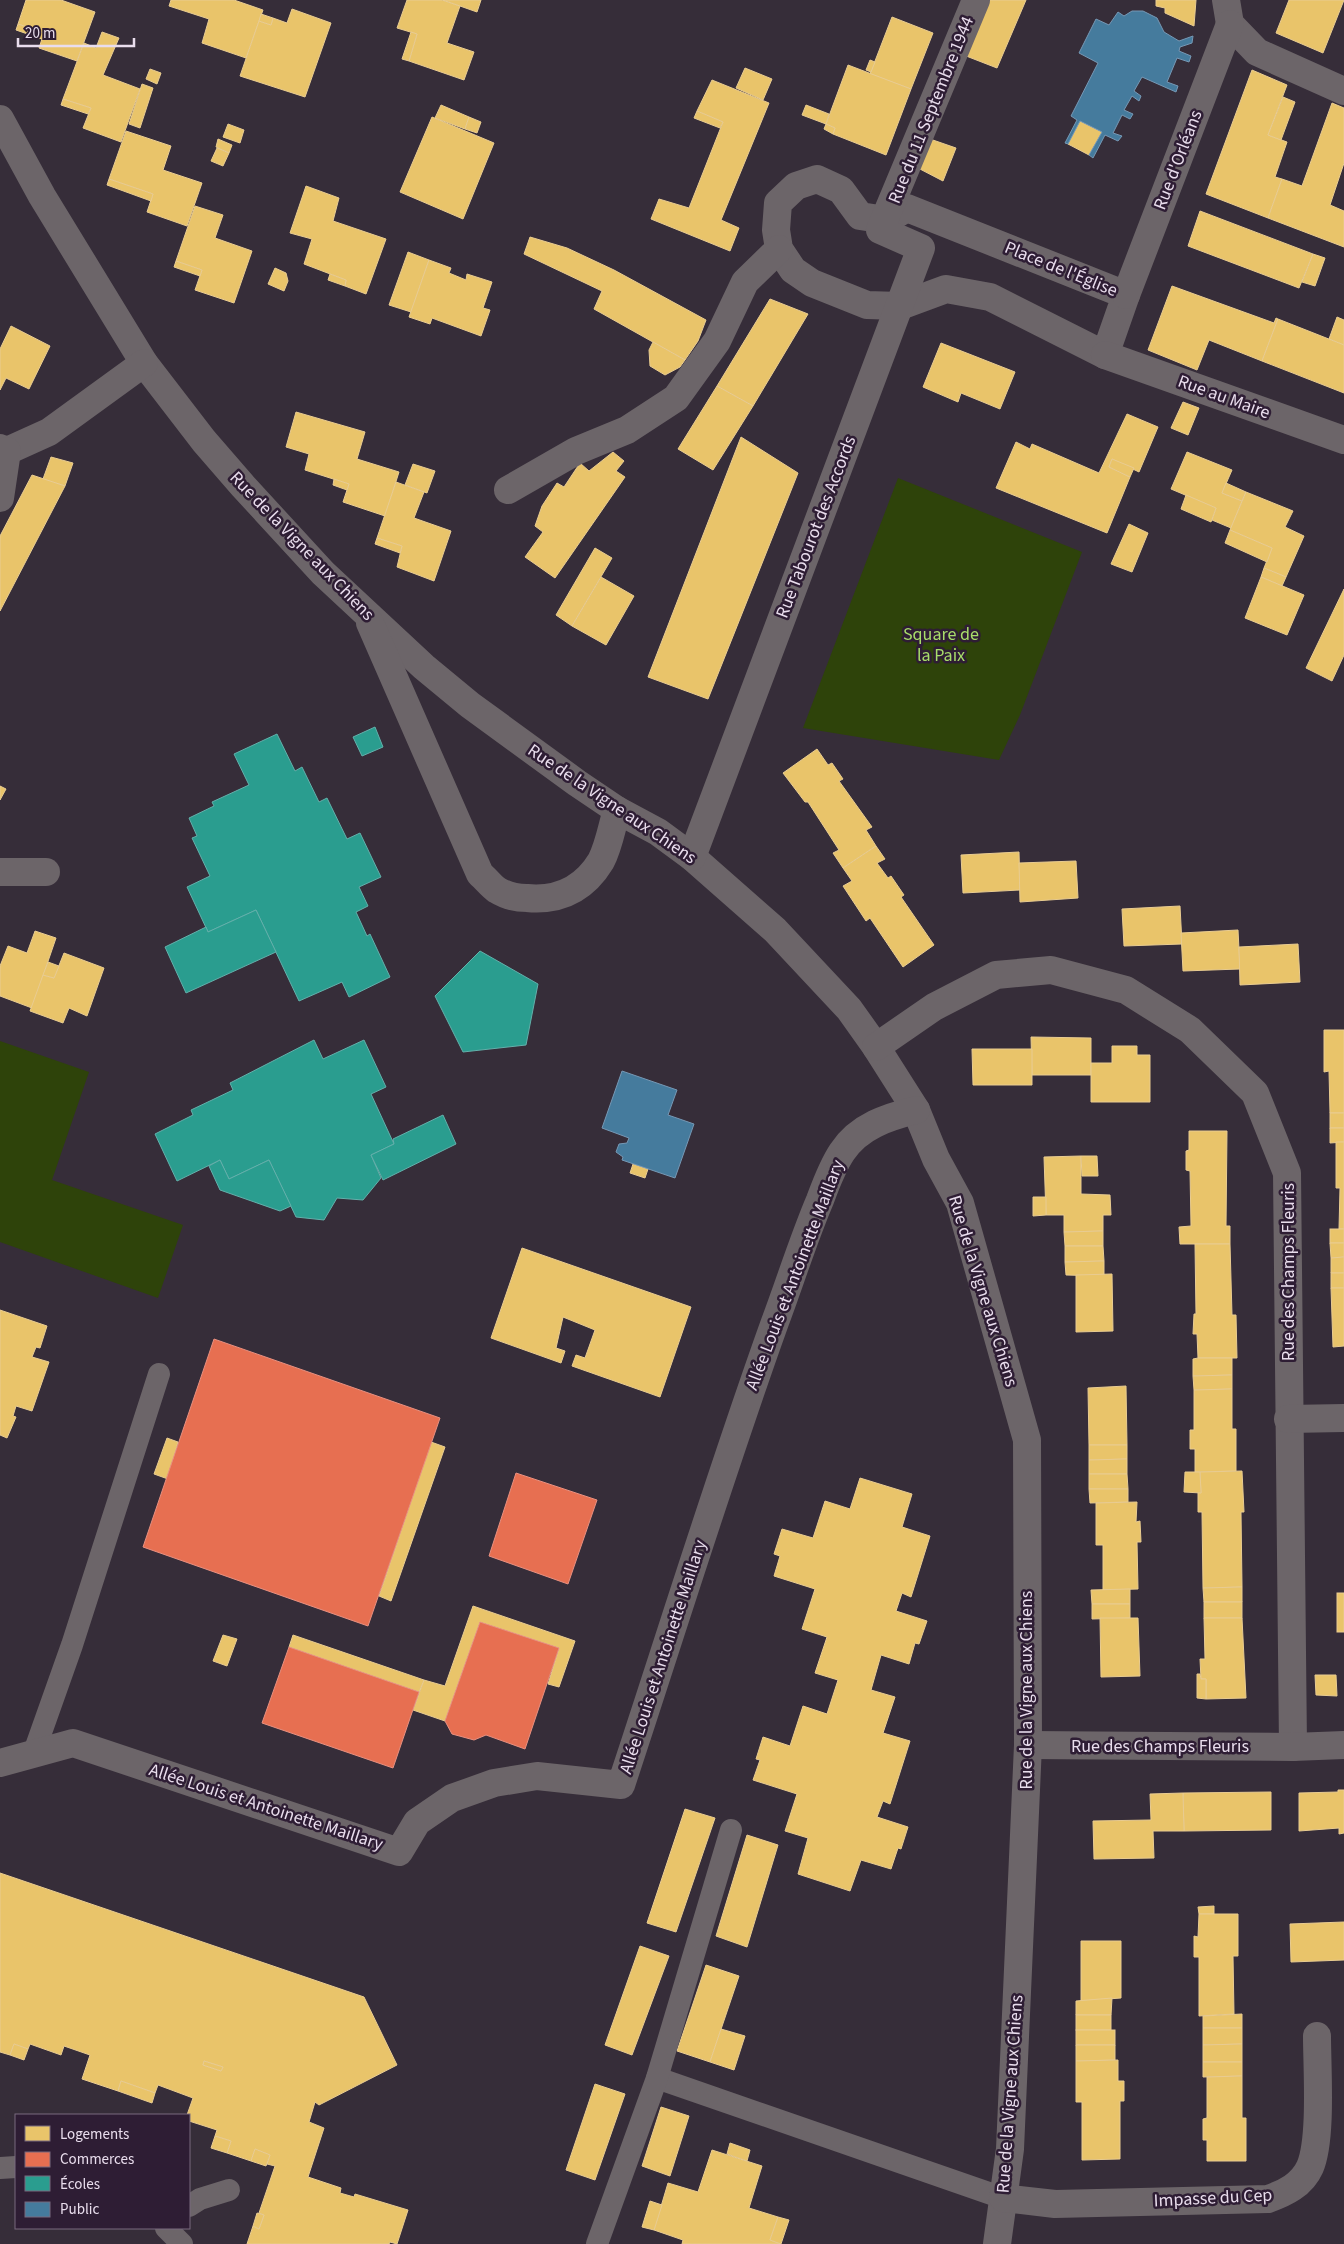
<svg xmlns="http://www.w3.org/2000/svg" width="1344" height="2244" font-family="'Source Sans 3',sans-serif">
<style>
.green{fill:#2e430a}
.homes{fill:#e9c46a;stroke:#e9cc91;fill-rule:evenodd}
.shops{fill:#e76f51;stroke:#e89080}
.schools{fill:#2a9d8f;stroke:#63b0ab}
.public{fill:#457b9d;stroke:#7698b5}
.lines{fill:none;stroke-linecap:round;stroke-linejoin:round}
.service{stroke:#6c6569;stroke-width:22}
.minor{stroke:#6c6569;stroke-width:28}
.labels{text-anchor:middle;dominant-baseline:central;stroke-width:5;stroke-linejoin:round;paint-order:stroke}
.street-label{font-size:18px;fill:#e9dded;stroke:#2e1d34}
.park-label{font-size:18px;fill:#a8dd6a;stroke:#2e1d34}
</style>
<rect width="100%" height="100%" fill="#362d39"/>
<!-- green -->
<g class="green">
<path d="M898,478L1082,552L1020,715L999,760L803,728Z"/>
<path d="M0,1041L89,1072L52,1180L183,1225L158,1298L0,1242Z"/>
</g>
<!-- homes -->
<g class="homes">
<path d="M26,0H61L95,12L77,61L39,48L44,33L18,24Z"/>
<path d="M171,0H234L263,10L246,58L202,43L209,19L169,6Z"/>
<path d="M407,0H442L460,6L447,43L474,52L464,80L409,61L417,34L397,28Z"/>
<path d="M443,0H481L477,12Z"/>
<path d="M984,0H1026L997,68L961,54Z"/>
<path d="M1156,0H1196L1194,26L1165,13V8L1156,6Z"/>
<path d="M1289,0H1344L1323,53L1276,33Z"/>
<path d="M292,9L331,23L305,97L240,76L259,21L271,25L273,18L287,23Z"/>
<path d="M261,14L273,18L271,25L259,21Z"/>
<path d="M892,17L933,33L911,89L870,74Z"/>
<path d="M18,24L44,33L42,39L16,30Z"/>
<path d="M102,32L119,38L103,75L140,89L121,142L83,128L91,108L63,99L84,43L96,48Z"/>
<path d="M411,32L417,34L409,61L402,59Z"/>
<path d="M870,60L875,62L871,72L866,70Z"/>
<path d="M848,65L911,89L886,155L833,134L835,128L826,124Z"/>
<path d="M745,68L772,79L763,100L736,88Z"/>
<path d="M150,69L161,73L157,84L146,79Z"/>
<path d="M1252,70L1287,85L1268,135L1287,142L1275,177L1282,179L1268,218L1206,194Z"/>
<path d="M712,80L769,103L721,220L739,228L730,251L651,219L659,199L689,208L723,122L697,111Z"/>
<path d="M142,84L153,88L140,128L129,124Z"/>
<path d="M1283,97L1295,102L1281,140L1268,135Z"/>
<path d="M63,99L91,108L88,114L61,105Z"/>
<path d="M1332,103L1344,108V163L1330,205L1344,211V247L1268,218L1282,179L1302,186Z"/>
<path d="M441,105L469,117L465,129L435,118Z"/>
<path d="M806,105L829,114L826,124L802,115Z"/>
<path d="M697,111L723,122L720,128L694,118Z"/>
<path d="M432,117L494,143L463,219L400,192Z"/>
<path d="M469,117L481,122L477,133L465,129Z"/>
<path d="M1080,121L1102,132L1089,155L1068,144Z"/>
<path d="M228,124L244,130L240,143L223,137Z"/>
<path d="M826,124L835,128L833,134L824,129Z"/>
<path d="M126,131L171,146L163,170L202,183L187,226L147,212L153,194L109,179Z"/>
<path d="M218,139L232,145L229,153L216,147Z"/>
<path d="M930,139L956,148L943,181L918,168Z"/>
<path d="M217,148L229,153L223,166L211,161Z"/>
<path d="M109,179L153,194L151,201L107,185Z"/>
<path d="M306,186L339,198L333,221L386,239L366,294L345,286L346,280L304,264L312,239L290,233Z"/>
<path d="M195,206L223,215L215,238L252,251L234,303L195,290L202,270L176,261Z"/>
<path d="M1200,211L1313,254L1299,288L1188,246Z"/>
<path d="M530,237L567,248L614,270L706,320L698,341L685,360L594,309L602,291L524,254Z"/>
<path d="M408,252L429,260L411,312L389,305Z"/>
<path d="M1313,254L1325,258L1315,286L1302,282Z"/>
<path d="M429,260L451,268L449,273L466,280L467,274L492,282L483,308L490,310L481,336L432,318L430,324L409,317Z"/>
<path d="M176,261L202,270L200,276L174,267Z"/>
<path d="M275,268L286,273L288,281L284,291L268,284Z"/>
<path d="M330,274L346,280L345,286L328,280Z"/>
<path d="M1172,286L1274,323L1276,318L1278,319L1262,361L1209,340L1197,370L1148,350Z"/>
<path d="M770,299L808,314L753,406L717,386Z"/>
<path d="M1337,317L1344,320V345L1329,339Z"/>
<path d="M1278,319L1344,345V393L1262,361Z"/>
<path d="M11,326L50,346L29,389L6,378L0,390V349Z"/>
<path d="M653,342L685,360L680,367L665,375L650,366L649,350Z"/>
<path d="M941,343L1015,372L1000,409L961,393L958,402L923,387Z"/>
<path d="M717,386L753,406L713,470L678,449Z"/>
<path d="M1183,402L1199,408L1188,435L1171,428Z"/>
<path d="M296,412L365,432L357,459L399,472L385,516L343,502L349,484L305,470L309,454L286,447Z"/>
<path d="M1127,414L1158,427L1139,472L1112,459L1109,467L1130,477L1107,533L996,488L1016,442L1030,449L1032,444L1099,473Z"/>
<path d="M741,437L798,473L708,699L648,677Z"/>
<path d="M613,452L624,461L616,471L625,477L555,578L525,557L543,532L535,526L542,506L557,483L564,487L580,463L589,471Z"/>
<path d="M1187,452L1232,470L1222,493L1242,501L1231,528L1212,520L1216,508L1171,489Z"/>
<path d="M51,457L73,463L65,486L43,479Z"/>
<path d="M1112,459L1134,468L1130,477L1109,467Z"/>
<path d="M413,464L435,471L427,493L405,485Z"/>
<path d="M32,475L65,486L0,611V536Z"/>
<path d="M334,479L349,484L347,490L333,485Z"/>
<path d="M396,482L424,492L414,518L451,531L434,581L397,567L402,546L377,538Z"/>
<path d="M1226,483L1246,492L1242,501L1222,493Z"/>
<path d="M1246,492L1293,511L1285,527L1304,536L1286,577L1264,568L1272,548L1230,530Z"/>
<path d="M1186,495L1216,508L1211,522L1181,509Z"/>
<path d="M1129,524L1148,533L1132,572L1111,564Z"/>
<path d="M1230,530L1272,548L1267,562L1225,543Z"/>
<path d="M377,538L402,546L400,553L375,544Z"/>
<path d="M595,548L612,558L572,626L556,615Z"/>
<path d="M1264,568L1286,577L1282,586L1261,577Z"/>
<path d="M601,577L634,596L606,645L572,626Z"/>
<path d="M1261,577L1304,595L1287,635L1245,618Z"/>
<path d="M1344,589V655L1332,681L1306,668Z"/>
<path d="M817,749L828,765L832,763L843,779L839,781L872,827L866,830L876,846L843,868L833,853L839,850L808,802H805L783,773Z"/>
<path d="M0,786L6,789L0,800Z"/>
<path d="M876,846L885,859L877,863L888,878L891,876L904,895L901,897L934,945L903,967L870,918L866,921L843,886L852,881L843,868Z"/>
<path d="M1019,852L1020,890L963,893L961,855Z"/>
<path d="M1076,861L1078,898L1020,902L1019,863Z"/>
<path d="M1180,906L1182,944L1124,946L1122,909Z"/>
<path d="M1238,930L1240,969L1183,971L1181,933Z"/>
<path d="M35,931L56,938L32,1008L0,996V966L8,946L27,953Z"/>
<path d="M1298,944L1300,982L1240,985L1239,947Z"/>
<path d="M64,953L104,968L87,1016L69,1008L63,1023L30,1011L43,975L54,978Z"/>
<path d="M48,962L59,966L54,978L43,975Z"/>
<path d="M1324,1030H1344V1113H1330L1329,1071L1324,1072Z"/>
<path d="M1031,1037L1091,1038V1075H1032Z"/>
<path d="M1112,1046H1137V1055H1150V1102H1091V1063H1112Z"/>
<path d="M972,1049H1032V1085H973Z"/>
<rect x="1330" y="1113" width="14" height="15"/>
<path d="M1330,1128H1344V1142L1330,1143Z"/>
<path d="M1189,1131H1227L1226,1226H1230V1244H1180L1179,1227L1191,1226L1190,1171L1186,1170V1151L1189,1150Z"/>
<path d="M1336,1142H1344V1229H1339L1340,1188H1336Z"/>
<path d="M1081,1156V1194L1110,1195L1111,1215H1103V1231L1064,1232V1215H1046L1044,1157Z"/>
<path d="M1081,1156H1097L1098,1176H1082Z"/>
<path d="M633,1164L648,1169L645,1178L630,1173Z"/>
<path d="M1033,1197H1046V1215L1033,1216Z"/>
<rect x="1330" y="1229" width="14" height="14"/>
<path d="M1103,1231V1246H1065L1064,1232Z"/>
<path d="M1330,1243H1344V1257L1331,1258Z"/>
<path d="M1195,1244H1230L1232,1315H1236L1237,1358H1198L1197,1334H1193L1194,1314H1196Z"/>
<path d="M1065,1246H1103L1104,1261L1065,1262Z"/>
<path d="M522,1248L691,1307L660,1397L572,1366L576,1355L585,1358L595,1330L563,1317L556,1348L565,1351L561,1363L491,1338Z"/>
<path d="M1344,1257V1273H1331V1258Z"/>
<path d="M1104,1261V1276L1066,1275L1065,1262Z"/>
<rect x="1331" y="1273" width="13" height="15"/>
<path d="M1112,1274L1113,1331L1076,1332V1275Z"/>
<path d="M1331,1288H1344V1346L1333,1347Z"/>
<path d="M0,1310L47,1326L40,1348L36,1347L32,1357L49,1362L32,1411L16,1406L13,1416L16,1417L7,1438L0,1435Z"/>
<path d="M1198,1358H1232V1375L1193,1376V1359Z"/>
<path d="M1232,1375V1389L1194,1390L1193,1376Z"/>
<path d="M1126,1386L1127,1445H1089L1088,1388Z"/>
<path d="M1232,1389V1429H1236V1471L1195,1472V1449H1190V1430H1194V1390Z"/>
<path d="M167,1438L178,1442L168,1479L154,1474Z"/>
<path d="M431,1442L445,1447L391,1601L379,1596Z"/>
<path d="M1089,1445H1127V1459L1089,1460Z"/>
<path d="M1127,1459V1474H1089V1460Z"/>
<path d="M1242,1471L1244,1512H1241L1242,1587L1203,1588L1202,1512H1198V1492L1201,1493L1200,1472Z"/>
<path d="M1185,1472H1200L1201,1493L1184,1492Z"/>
<path d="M1089,1474H1127L1128,1489H1089Z"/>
<path d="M860,1478L912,1494L902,1527L930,1536L911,1597L902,1593L896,1611L927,1621L919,1644L915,1643L909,1664L881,1655L871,1690L895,1697L883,1733L910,1741L890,1804L883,1801L877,1817L908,1827L901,1849L898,1848L891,1869L861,1860L850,1891L798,1874L808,1838L785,1831L797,1794L753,1780L760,1760L756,1759L763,1737L790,1746L803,1706L827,1714L838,1680L815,1673L827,1637L802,1629L815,1589L774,1576L780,1556L774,1554L782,1529L813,1538L825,1501L850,1509Z"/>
<path d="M1089,1489H1128V1502L1090,1503Z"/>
<path d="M1137,1502L1136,1522L1140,1521L1141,1542H1137L1138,1589L1103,1590V1545H1096V1503Z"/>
<path d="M1242,1587V1602H1204L1203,1588Z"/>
<path d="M1130,1589V1604H1092L1091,1590Z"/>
<rect x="1337" y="1593" width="7" height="39"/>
<rect x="1204" y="1602" width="38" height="16"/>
<path d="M1092,1604H1130V1618L1092,1619Z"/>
<path d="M473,1606L575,1641L559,1687L548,1684L559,1648L480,1622L445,1721L413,1710L424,1680L445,1686Z"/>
<path d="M1100,1618H1138L1140,1676L1101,1677Z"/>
<path d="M1204,1618H1242L1246,1698L1206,1699V1679H1201L1200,1659H1205Z"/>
<path d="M223,1635L237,1639L227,1666L213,1661Z"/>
<path d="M293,1635L424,1680L419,1692L289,1647Z"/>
<path d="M1197,1674H1200L1201,1679H1206V1699L1197,1698Z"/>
<path d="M1315,1675H1336L1337,1696L1316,1695Z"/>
<path d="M1338,1790H1344V1833L1339,1834V1828L1299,1831V1793L1338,1792Z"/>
<path d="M1271,1792V1830L1184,1831L1183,1793Z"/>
<path d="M1183,1793L1184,1831H1153L1154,1858L1094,1859L1093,1821L1151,1820L1150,1794Z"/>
<path d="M685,1809L715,1818L676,1932L647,1923Z"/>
<path d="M747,1835L778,1845L747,1947L716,1936Z"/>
<path d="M0,1873L364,1997L397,2065L319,2105L315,2102L309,2122L324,2128L308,2177L341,2188L340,2193L354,2197L355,2194L408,2210L397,2244L390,2242L389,2244H247L253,2226L259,2229L264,2215L259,2213L275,2166L267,2164L270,2155L255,2149L251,2161L227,2153L231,2141L215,2136L217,2130L189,2121L187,2115L193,2098L158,2085L155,2093L121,2081L118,2091L82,2079L90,2055L64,2046L61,2055L30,2044L28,2049L14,2044L10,2055L0,2052ZM204,2061L223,2067L221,2071L203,2065Z"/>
<path d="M1214,1906V1914H1199L1198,1907Z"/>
<path d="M1199,1914H1238V1956H1233L1234,2014L1199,2016V1957H1194V1936L1198,1937Z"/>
<path d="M1344,1922V1960L1291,1962L1290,1924Z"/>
<path d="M1081,1941H1121V1998L1081,2001Z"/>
<path d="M640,1946L669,1956L632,2055L605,2045Z"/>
<path d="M706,1965L739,1976L710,2062L677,2051Z"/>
<path d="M1112,1998L1111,2015H1076V2001Z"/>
<path d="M1242,2014V2028H1203V2016Z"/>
<rect x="1076" y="2015" width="35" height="15"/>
<path d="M1203,2028H1242V2044L1203,2045Z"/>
<path d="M721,2029L745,2036L734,2070L710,2062Z"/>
<rect x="1076" y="2030" width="39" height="15"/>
<path d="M14,2044L28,2049L24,2060L10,2055Z"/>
<path d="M1242,2044V2062H1203V2045Z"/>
<path d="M1076,2045H1115V2060L1076,2061Z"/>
<path d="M1118,2060V2081H1124V2101H1120V2159L1082,2160V2102H1076V2061Z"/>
<path d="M204,2061L223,2067L221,2071L203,2065Z"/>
<path d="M1203,2062H1242V2076L1203,2077Z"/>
<path d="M1242,2076V2118H1246V2161H1207V2140H1203V2119L1207,2118V2077Z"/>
<path d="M121,2081L155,2093L152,2103L118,2091Z"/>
<path d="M595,2084L625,2094L595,2180L566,2170Z"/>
<path d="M661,2107L689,2116L670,2176L642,2166Z"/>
<path d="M215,2136L231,2141L227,2153L211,2148Z"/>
<path d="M730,2143L750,2150L747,2161L727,2154Z"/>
<path d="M255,2149L270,2155L266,2166L251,2161Z"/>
<path d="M712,2150L762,2166L749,2208L778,2217L770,2240L781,2244H682L683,2240L654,2230L668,2183L698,2192Z"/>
<path d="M650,2201L662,2205L654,2230L642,2227Z"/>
<path d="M257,2213L264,2215L259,2229L253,2226Z"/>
<path d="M778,2217L789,2220L781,2244L770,2240Z"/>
</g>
<!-- shops -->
<g class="shops">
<path d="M214,1339L440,1418L368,1626L143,1547Z"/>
<path d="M516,1473L597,1500L568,1584L489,1556Z"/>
<path d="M480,1622L559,1648L525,1749L486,1735L474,1740L452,1734L445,1721Z"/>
<path d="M289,1647L419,1692L393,1768L262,1723Z"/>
</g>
<!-- schools -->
<g class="schools">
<path d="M375,727L383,747L362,756L353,737Z"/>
<path d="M277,734L295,771L302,767L319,802L327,798L347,839L360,833L381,877L359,887L368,906L356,912L367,936L370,934L390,977L349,997L342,982L299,1001L256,910L208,932L187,887L210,876L192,838L197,836L189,818L214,806L212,802L249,785L234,754Z"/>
<path d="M256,910L276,952L186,993L165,947L206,927L208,932Z"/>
<path d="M480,951L538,984L526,1045L463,1052L435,996Z"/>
<path d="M314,1040L323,1059L364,1040L386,1087L371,1094L394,1144L371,1155L381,1178L363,1200L337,1198L324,1220L296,1217L269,1160L229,1179L220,1160L177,1181L155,1134L193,1115L191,1110L233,1090L230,1083Z"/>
<path d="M443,1115L456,1144L383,1180L371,1155L394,1144L393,1139Z"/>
<path d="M220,1160L229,1179L269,1160L291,1206L280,1211L220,1190L209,1166Z"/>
</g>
<!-- public -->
<g class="public">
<path d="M1132,11H1143L1157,18L1164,32L1179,41L1193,36L1192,43L1180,47L1179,51L1191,56L1189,62L1177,58L1167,82L1178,86L1176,92L1142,77L1134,91L1141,96L1139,101L1132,96L1124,110L1133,114L1130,119L1122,115L1113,133L1122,136L1118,141L1105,135L1093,158L1089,155L1102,132L1080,121L1068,144L1065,143L1077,120L1071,116L1098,63L1079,53L1096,19L1109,25L1118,12L1124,16Z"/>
<path d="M622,1071L677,1090L668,1115L694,1124L675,1178L622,1160L623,1157L616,1152L619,1144L627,1143L629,1138L602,1128Z"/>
</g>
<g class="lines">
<!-- service -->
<g class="service">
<path d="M33,1755L72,1645L159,1374"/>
<path d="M657,2078L1003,2198"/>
<path d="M0,2168L16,2167"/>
<path d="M189,2206L200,2199L229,2190"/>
<path d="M166,2228L182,2244"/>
<path d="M597,2244L657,2078L731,1830"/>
</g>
<!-- minor -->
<g class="minor">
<path d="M1226,0L1230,24L1257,52L1344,91"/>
<path d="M0,119L42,196L144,363L204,441L243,486L323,573L424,667L470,705L577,783L617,810L658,832L692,857L775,930L849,1009L876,1047L916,1110L936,1159L960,1203L1027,1440L1028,1745L1010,2149L997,2244"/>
<path d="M817,179L841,190L860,216L886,220L907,208L1126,295L1105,355L990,297L946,289L900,306L867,305L812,283L793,270L779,249L776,230L778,203L796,186Z"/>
<path d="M1126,295L1230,24"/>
<path d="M1105,355L1344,440"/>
<path d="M0,448L7,451L49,432L144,363"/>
<path d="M508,490L576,451L627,430L676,398L717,341L745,282L779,249"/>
<path d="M0,498L7,451"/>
<path d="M370,623L480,874C486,879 491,886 497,890C505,895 517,898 527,898C559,901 584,889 601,861C609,846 612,826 617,810"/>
<path d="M692,857L921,248L880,230L976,0"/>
<path d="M0,872H46"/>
<path d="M876,1047L934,1007L996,975L1051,970L1126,990L1190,1030L1255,1093L1287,1173L1293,1747"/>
<path d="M1288,1419L1344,1418"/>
<path d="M1028,1745L1293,1747L1344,1745"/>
<path d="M0,1763L73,1743L399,1852L417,1822L452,1798L494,1783L537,1776L621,1785C672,1631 720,1475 775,1322C790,1282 803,1240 820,1200C826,1184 832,1167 842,1152C859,1126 888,1117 916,1110"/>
<path d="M1003,2198L1055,2204L1268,2199C1285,2193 1302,2185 1310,2167C1322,2139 1317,2068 1317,2036"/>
</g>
</g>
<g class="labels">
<!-- street labels -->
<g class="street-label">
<text transform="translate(931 110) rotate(-68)">Rue du 11 Septembre 1944</text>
<text transform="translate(1178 160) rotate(-69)">Rue d'Orléans</text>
<text transform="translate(1061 269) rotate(22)">Place de l'Église</text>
<text transform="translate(1224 397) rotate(20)">Rue au Maire</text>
<text transform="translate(816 527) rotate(-69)">Rue Tabourot des Accords</text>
<text transform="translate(302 546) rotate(46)">Rue de la Vigne aux Chiens</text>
<text transform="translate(612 804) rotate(34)">Rue de la Vigne aux Chiens</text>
<text transform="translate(1288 1272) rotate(-90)">Rue des Champs Fleuris</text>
<text transform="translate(795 1275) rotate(-69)">Allée Louis et Antoinette Maillary</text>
<text transform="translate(983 1291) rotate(73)">Rue de la Vigne aux Chiens</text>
<text transform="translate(663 1657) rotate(-72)">Allée Louis et Antoinette Maillary</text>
<text transform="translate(1026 1690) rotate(-90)">Rue de la Vigne aux Chiens</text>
<text x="1160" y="1746">Rue des Champs Fleuris</text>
<text transform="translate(266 1807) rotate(18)">Allée Louis et Antoinette Maillary</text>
<text transform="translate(1010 2094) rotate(-86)">Rue de la Vigne aux Chiens</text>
<text transform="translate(1213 2198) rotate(-3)">Impasse du Cep</text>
</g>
<!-- park labels -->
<g class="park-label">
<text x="941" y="634">Square de<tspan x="941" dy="21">la Paix</tspan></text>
</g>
</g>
<!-- legend -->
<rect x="15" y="2114" width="175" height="115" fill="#2e1d34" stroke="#796a7e"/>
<rect x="25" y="2126" width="25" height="15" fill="#e9c46a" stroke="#796a7e"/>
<text x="60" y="2139" font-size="15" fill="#e9dded">Logements</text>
<rect x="25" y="2152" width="25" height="15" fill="#e76f51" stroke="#796a7e"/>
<text x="60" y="2164" font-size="15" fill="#e9dded">Commerces</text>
<rect x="25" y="2176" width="25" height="15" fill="#2a9d8f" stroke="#796a7e"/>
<text x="60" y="2189" font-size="15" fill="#e9dded">Écoles</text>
<rect x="25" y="2202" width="25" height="15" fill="#457b9d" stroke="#796a7e"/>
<text x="60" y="2214" font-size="15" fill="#e9dded">Public</text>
<!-- scale -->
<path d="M18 38v8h116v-8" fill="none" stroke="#e9dded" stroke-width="2.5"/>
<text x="25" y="38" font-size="15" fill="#e9dded" stroke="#2e1d34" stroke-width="4" paint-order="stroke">20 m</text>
</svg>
